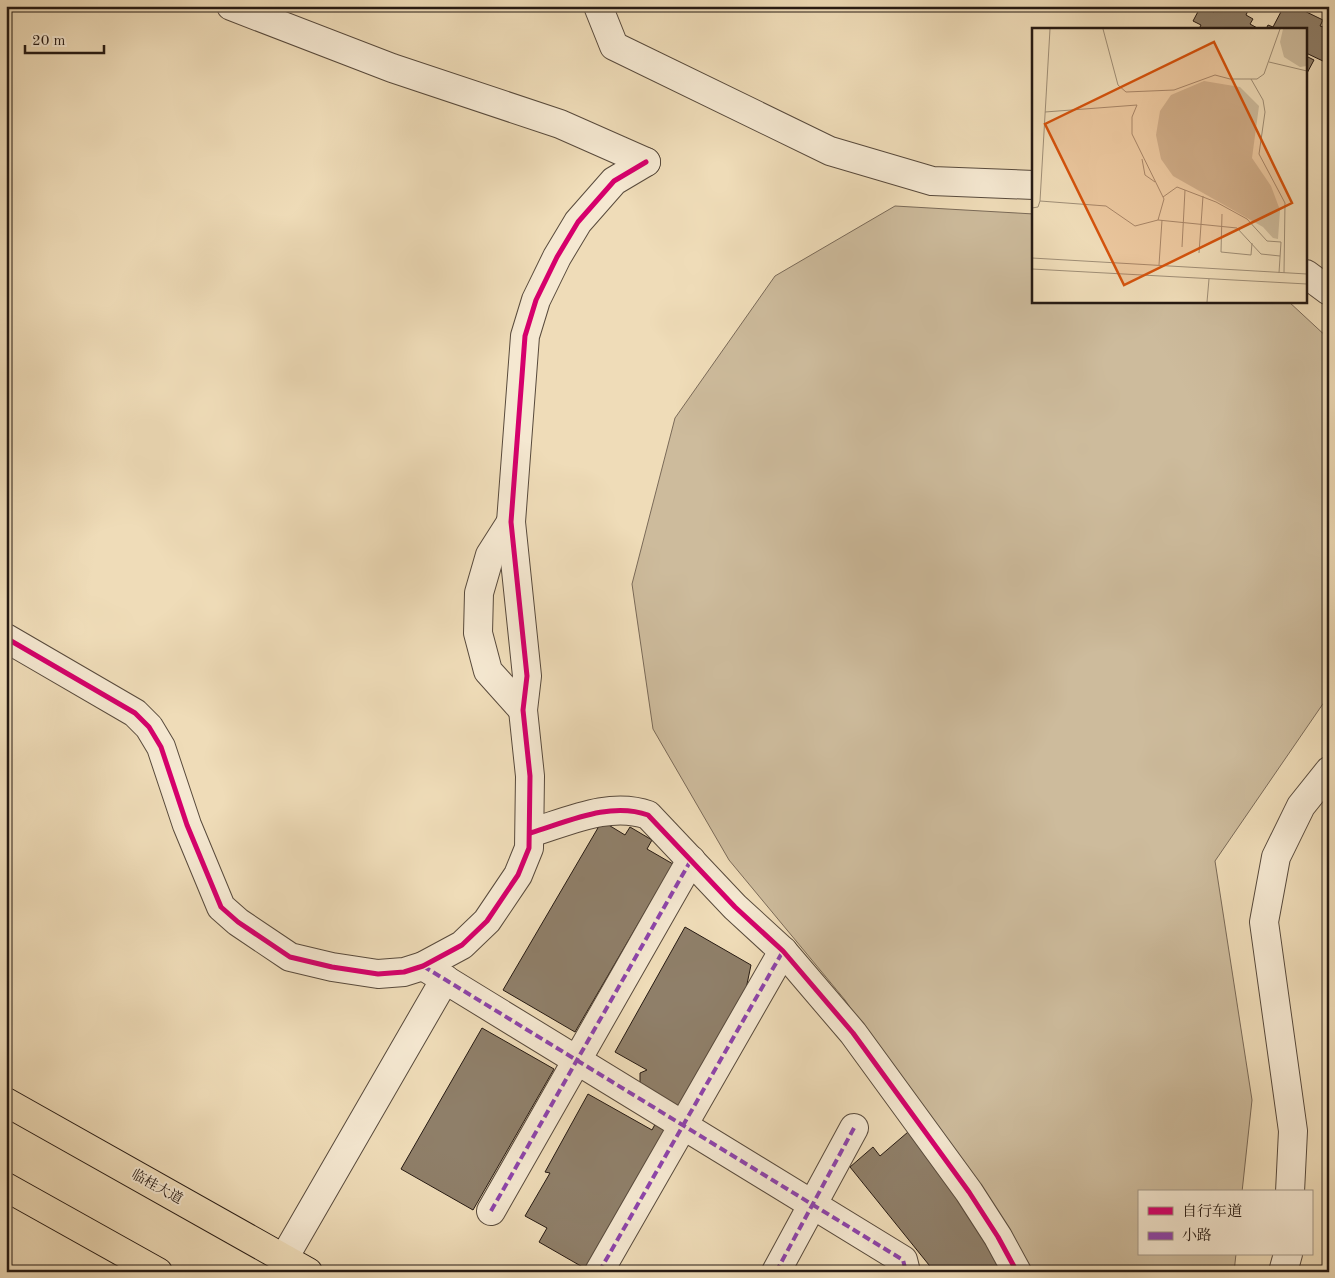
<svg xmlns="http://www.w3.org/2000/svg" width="1335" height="1278" font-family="'Old Standard TT','Noto Serif SC',serif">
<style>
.green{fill:#cdbb9c;stroke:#7a6a58}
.building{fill:#8f7f69;stroke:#261a13}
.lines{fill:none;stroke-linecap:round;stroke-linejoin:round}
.minor-casing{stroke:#584a3c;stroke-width:30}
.major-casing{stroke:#261a13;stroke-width:30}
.minor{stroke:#f5e8d1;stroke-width:28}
.major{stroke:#efdcb8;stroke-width:28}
.quiet{stroke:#8e44ad;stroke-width:4;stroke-dasharray:8 4;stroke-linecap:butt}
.cycleway-casing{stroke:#f5e8d1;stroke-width:8}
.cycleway{stroke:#d6006c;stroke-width:5}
.labels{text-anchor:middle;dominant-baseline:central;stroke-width:4;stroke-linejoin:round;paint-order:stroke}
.street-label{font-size:14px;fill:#261a13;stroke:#f5e8d1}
.inset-road{fill:none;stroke:#9f8e76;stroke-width:1}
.view{fill:#d5530d;fill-opacity:0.15;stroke:#d5530d;stroke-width:2.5}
.inset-edge{fill:none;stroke:#261a13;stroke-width:2.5}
</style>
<rect width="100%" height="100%" fill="#efdcb8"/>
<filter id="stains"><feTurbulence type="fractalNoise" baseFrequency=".004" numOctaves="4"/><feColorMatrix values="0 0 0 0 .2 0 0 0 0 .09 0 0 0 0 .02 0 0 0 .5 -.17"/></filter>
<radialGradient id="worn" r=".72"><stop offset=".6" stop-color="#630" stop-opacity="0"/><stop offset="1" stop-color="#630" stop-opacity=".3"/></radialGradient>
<!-- green -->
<path class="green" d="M895,206L1034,214V301H1288L1329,339V695L1215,861L1252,1100L1242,1192H1139V1254H1236L1234,1272H1031L845,1000L729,860L653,729L632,584L675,418L775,276Z"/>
<!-- building -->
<g class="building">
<path d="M1201,6L1214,12L1215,9L1210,6H1250L1246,15L1253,19L1250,24L1259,29H1199L1201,25L1193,21Z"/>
<path d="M1284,6H1294L1323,20L1320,26L1329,29V53L1325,62L1306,53V29H1266L1268,25L1273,27Z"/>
<path d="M1306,56L1314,60L1306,75Z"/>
<path d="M602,821L625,835L630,827L652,840L647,849L673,864L575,1032L503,990Z"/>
<path d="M685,927L751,965L746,989L586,1269L539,1242L547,1228L525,1216L550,1173L545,1172L588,1094L652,1130L668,1100L640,1083V1073L647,1070L615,1052Z"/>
<path d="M482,1028L554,1069L473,1210L401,1169Z"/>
<path d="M908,1132L968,1207L994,1249L1000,1272H931L929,1265L850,1167L873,1147L880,1156Z"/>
</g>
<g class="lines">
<!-- minor casing -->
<g class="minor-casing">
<g id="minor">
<path d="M231,6L392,68L560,124L646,162"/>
<path d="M598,6L614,46L830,151L932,181L1034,185"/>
<path d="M1306,274L1329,291"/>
<path d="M511,522L490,555L479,593L478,633L488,671L523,710"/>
<path d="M6,638L135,713L149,727L161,747L187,825L221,907L238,922L290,957L332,967L378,974L404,972L423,966L462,945L487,921L518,875L529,848L530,776L523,710L527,676L511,522L525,336L536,300L557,257L578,222L614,181L646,162"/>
<path d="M530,833C567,822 610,801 648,815L735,907L783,951L853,1033L969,1192L998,1237L1017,1272"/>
<path d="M423,966L903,1260L906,1272"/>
<path d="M1290,1192L1293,1131L1264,922L1276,857L1301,806L1329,771"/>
<path d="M491,1211L691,860"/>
<path d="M284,1258L445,979"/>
<path d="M599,1272L783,951"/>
<path d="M776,1272L854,1128"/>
<path d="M1283,1272L1288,1254"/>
</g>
</g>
<!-- major casing -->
<g class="major-casing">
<g id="major">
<path d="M6,1102L308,1272"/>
<path d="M6,1187L158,1272"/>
</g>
</g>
<!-- minor -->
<use href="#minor" class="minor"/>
<!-- major -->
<use href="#major" class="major"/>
<!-- quiet -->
<g class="quiet">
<path d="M423,966L903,1260L906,1272"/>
<path d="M491,1211L691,860"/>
<path d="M599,1272L783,951"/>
<path d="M776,1272L854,1128"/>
</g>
<!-- cycleway casing -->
<g class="cycleway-casing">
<g id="cycleway">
<path d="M6,638L135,713L149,727L161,747L187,825L221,907L238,922L290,957L332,967L378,974L404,972L423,966L462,945L487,921L518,875L529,848L530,776L523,710L527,676L511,522L525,336L536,300L557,257L578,222L614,181L646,162"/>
<path d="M530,833C567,822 610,801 648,815L735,907L783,951L853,1033L969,1192L998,1237L1017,1272"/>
</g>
</g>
<!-- cycleway -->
<use href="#cycleway" class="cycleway"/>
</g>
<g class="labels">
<!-- street labels -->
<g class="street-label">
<text transform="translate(157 1187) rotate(29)">临桂大道</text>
</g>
</g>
<!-- overview -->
<g transform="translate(1032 28)">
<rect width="275" height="275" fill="#efdcb8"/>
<path d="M251,1H275V38L268,39L252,29L248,14ZM172,53L208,59L227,78L220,130L239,158L248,182L246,211L241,210L231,199L141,148L129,131L124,107L128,83L139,67Z" fill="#cdbb9c"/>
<path class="inset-road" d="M71,1L86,57L94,64L142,62L183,47L198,51H225L232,46L248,1M237,34L275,43M219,51L231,72L233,84L227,126L253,175L252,245M13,84L105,77M110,131L113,147L123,154M131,169L145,159L184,174L215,191L235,213L249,214L247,245M8,173L74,178L103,198L126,192L132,171L100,106V89L105,77M0,180L6,179L8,173L18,1M190,186L189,224L219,227L220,215M126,192L205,200L229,226L248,228M150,219L153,162M167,225L171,168M0,230L275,246M127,237L130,192M0,241L275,256M175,274L177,251"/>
<path class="view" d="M182,14L260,175L92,257L13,96Z"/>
<rect width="275" height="275" class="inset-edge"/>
</g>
<!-- margin -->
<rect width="1335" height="1278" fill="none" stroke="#efdcb8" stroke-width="25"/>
<rect x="8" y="8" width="1320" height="1263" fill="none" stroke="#261a13" stroke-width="2.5"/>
<rect x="12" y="12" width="1310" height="1253" fill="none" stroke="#261a13"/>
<!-- legend -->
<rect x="1138" y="1190" width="175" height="65" fill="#f5e8d1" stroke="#a29685"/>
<rect x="1148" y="1207" width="25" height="8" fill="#d6006c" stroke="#a29685"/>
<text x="1182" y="1216" font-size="15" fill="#261a13">自行车道</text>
<rect x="1148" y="1232" width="25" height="8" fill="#8e44ad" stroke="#a29685"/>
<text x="1182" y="1240" font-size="15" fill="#261a13">小路</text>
<!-- scale -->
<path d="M25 45v8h79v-8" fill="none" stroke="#261a13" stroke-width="2.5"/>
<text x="32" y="45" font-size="15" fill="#261a13" stroke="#f5e8d1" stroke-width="4" paint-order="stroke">20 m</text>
<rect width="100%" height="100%" filter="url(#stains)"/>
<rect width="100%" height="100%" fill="url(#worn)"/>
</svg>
